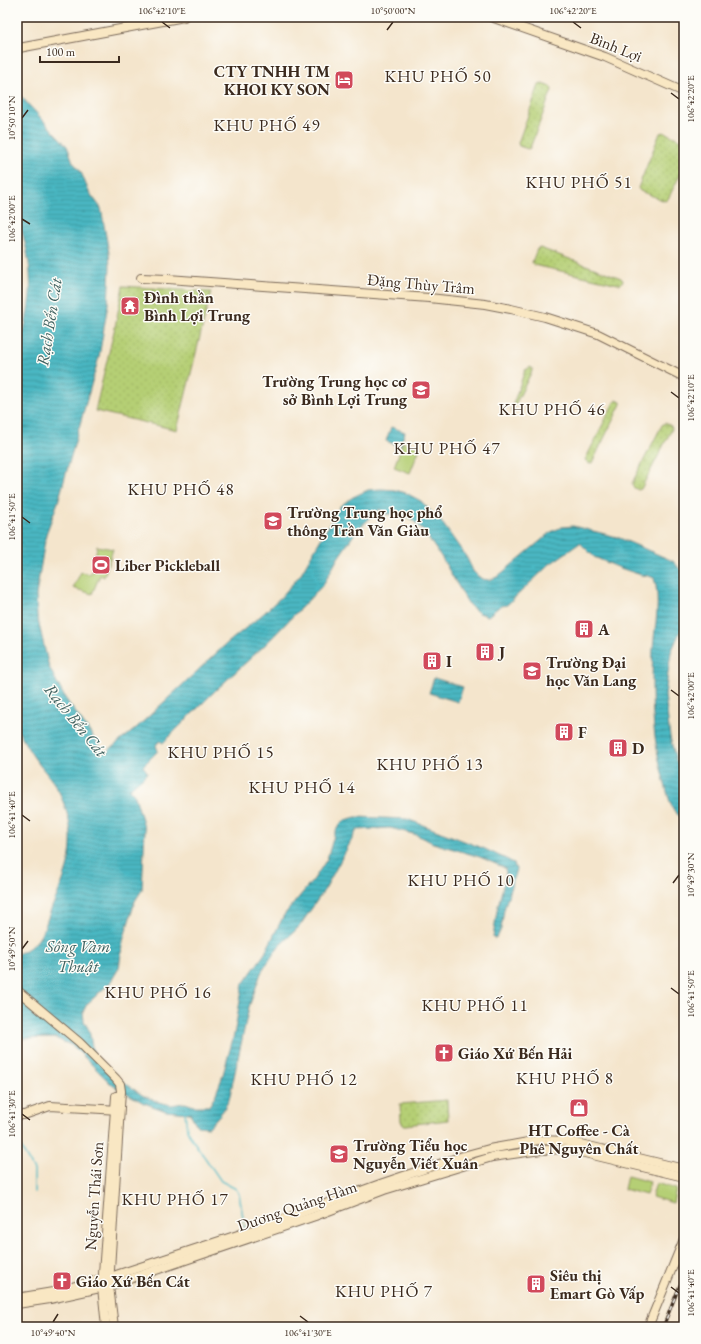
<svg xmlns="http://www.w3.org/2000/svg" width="701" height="1344" font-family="'EB Garamond',serif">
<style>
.park{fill:url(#park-dots);stroke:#787c49}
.pitch{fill:#b5cf74;stroke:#787c49}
.water{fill:url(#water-rules);stroke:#427070}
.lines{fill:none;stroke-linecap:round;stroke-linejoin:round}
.stream{stroke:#48b7c2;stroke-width:1.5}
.secondary-casing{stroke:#7c6b5b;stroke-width:10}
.secondary{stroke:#f9e7c3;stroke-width:8}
.rail-casing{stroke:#3b2a1e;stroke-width:3}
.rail{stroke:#fdfcf7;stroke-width:1.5;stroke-dasharray:4.5;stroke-linecap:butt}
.ticks{fill:none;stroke:#3b2a1e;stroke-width:1.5}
.labels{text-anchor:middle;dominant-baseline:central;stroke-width:3;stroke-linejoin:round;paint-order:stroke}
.street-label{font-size:16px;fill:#3b2a1e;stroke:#fdfcf7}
.poi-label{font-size:16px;font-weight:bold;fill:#3b2a1e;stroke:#fdfcf7;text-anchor:start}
.neighbourhood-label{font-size:17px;letter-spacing:1px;fill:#3b2a1e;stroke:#fdfcf7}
.water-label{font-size:17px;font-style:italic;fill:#406260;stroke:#fdfcf7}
.neatline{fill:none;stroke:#3b2a1e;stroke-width:1.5}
.ticks-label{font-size:10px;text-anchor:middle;fill:#3b2a1e}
</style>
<defs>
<pattern id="park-dots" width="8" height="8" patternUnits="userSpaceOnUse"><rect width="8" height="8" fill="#b5cf74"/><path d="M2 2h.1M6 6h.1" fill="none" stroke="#9db264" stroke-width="1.8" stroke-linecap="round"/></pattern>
<pattern id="water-rules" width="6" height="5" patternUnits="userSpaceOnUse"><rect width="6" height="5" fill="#48b7c2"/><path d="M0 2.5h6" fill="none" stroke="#3d959d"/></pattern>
</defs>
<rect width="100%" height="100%" fill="#fdfcf7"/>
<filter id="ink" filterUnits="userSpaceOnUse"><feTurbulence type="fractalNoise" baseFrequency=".025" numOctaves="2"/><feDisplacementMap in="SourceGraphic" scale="8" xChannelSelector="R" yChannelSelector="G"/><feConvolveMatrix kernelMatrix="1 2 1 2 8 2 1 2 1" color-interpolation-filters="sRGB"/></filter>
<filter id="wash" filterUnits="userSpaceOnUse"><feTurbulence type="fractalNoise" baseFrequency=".012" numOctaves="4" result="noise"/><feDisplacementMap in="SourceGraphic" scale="16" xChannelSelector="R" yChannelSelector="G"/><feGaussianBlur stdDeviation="0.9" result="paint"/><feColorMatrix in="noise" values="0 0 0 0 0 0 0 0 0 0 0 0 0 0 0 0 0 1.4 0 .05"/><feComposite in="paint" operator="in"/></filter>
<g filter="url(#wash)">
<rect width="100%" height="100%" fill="#f4e5cc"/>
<!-- park -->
<g class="park">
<path d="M542,84L551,87L552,90L530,148L528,149L519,146L518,143L539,85Z"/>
<path d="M663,132L684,141V167L668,199L665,201L640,191L638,188L660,133Z"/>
<path d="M540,248L621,278L623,280L621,284H618L534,265L532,262L537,249Z"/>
<path d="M123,286L211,292L177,430L95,411L115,327Z"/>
<path d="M531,367L532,368V371L512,411L511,410L525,370Z"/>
<path d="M617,400L621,402V404L592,463L589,464L585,460L614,402Z"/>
<path d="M665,423L671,426L672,429L641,489L638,490L633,487L632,483L662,425Z"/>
<path d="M447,1100L448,1120L406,1125H403L401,1121L400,1104Z"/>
</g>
<!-- pitch -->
<g class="pitch">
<path d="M403,442L420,448L410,473L394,467Z"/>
<path d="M97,546L113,549L104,577L100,575L92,594L73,588L81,572L89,574L93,571Z"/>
<path d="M627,1176L650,1182L646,1195L624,1189Z"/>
<path d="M656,1183L676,1189L673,1203L652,1197Z"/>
</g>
<!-- water -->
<g class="water">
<path d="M17,92L67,146L73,162L81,172L89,192L101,208L109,253L110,267L108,304L99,357L58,502L46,534L36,595L37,616L49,667L65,698L105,753L134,730L225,645L264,613L282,596L300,575L340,506L353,497L368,490L381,489L395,490L406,493L421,501L443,524L467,558L473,571L478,576L482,579L489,580L497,577L551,532L562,527L573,526L617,537L673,561L684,574V623L671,652L665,695L670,737L676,760L684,780V821C681,818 678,815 675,812C670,805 667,792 665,784C651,736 651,697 653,648C655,625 661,600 654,578L649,576L641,575L620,568L594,557L580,543L550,564L507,605L500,606L488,616L479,613L469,605L442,558L424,532L413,520L400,514H384L380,509L357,530L338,558L323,585L266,644L216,690L163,743L160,741L156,745L158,751L143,766L148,773L129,789L135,796L145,830L142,890L135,901L123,941L119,968L110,983L87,1004L83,1012L84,1021L89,1030L94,1057L105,1069L142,1095L158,1102L171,1105L185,1103L194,1106H209L215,1096L222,1078L234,1035L243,984L265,953L284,915L314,879L327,859L335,832L340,824L345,820L356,817L407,819L485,849L510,861L514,864L516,869L504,910L501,929L497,938L494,939L493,938L497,910L506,874L505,868L480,857L433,843L417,835L390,828L357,830L325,889L299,927L278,947L261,973L249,1007L229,1100L222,1112L209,1127L197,1126L190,1113L166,1111L144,1103L112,1085L73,1046L55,1038L17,1039V954C43,944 43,929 52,907C68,870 79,845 64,804C62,800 61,795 58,790C51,777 39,766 31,753C26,746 22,737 17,729V361C22,339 28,316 30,294C32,270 26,240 17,218Z"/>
<path d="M391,427L405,432L400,446L386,441Z"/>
<path d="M434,678L463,687L458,702L429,693Z"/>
</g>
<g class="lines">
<!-- stream -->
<g class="stream">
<path d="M185,1112L187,1130L192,1139L221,1181L236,1189L239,1194L245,1229"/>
<path d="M17,1145L20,1146L34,1170V1192"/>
</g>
</g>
</g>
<g filter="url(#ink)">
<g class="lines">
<!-- secondary casing -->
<g class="secondary-casing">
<g id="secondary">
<path d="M491,17L605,57L684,92"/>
<path d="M19,48L184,17"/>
<path d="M141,278L168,279L429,298L485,304L511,309L545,317L598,334L684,377"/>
<path d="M17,990L79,1042L116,1079L120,1084L121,1091L109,1286L114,1327"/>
<path d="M17,1115H24L50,1106L119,1110"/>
<path d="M17,1298L53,1292L116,1275L262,1227L383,1183L463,1156L489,1149L539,1140L568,1141L684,1169"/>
<path d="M17,1304L50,1299L109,1286L315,1216L384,1190L492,1157L541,1150L568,1149L684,1177"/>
<path d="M106,1327L102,1287L116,1096"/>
<path d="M648,1327L684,1239"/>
</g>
</g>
<!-- secondary -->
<use href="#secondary" class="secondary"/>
<!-- rail casing -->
<g class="rail-casing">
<path id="rail" d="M663,1327L684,1275"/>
</g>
<!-- rail -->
<use href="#rail" class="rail"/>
</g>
</g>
<!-- ticks -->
<path class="ticks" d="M162,22L170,28M573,22L581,28M387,30L393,22M671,93L679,99M22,118L28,110M22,219L30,224M671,392L679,398M22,517L30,523M671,690L679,696M22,815L30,821M673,883L679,875M22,949L28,941M671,988L679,994M22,1114L30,1120M671,1287L679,1293M300,1316L308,1322M53,1322L58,1314"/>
<!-- icons -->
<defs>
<g id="hotel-square" transform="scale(1)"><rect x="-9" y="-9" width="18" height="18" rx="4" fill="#d1495b" stroke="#fdfcf7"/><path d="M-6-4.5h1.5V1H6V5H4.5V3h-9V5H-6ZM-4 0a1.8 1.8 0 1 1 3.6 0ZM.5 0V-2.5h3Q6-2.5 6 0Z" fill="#fff"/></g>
<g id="temple-square" transform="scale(1)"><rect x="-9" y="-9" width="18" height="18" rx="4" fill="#d1495b" stroke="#fdfcf7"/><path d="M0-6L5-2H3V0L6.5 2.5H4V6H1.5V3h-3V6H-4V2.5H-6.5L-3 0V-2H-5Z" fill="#fff"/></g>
<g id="school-square" transform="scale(1)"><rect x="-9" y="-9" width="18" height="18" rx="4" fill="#d1495b" stroke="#fdfcf7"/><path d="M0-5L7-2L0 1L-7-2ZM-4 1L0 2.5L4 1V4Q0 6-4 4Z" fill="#fff"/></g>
<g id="stadium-square" transform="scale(1)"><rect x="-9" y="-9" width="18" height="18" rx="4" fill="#d1495b" stroke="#fdfcf7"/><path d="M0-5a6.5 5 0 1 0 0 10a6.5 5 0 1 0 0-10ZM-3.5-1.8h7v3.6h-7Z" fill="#fff"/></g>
<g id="building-square" transform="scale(1)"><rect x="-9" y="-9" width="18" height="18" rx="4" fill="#d1495b" stroke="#fdfcf7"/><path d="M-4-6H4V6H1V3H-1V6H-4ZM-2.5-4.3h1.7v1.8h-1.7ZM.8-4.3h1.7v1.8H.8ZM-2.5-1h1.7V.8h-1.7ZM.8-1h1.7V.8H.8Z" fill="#fff"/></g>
<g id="university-square" transform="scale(1)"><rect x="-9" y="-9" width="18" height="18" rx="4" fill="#d1495b" stroke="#fdfcf7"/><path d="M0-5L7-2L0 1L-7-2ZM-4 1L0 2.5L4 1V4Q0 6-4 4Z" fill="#fff"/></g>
<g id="church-square" transform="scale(1)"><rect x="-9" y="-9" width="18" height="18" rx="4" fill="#d1495b" stroke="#fdfcf7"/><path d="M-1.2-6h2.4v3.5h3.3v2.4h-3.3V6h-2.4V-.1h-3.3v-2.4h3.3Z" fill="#fff"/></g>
<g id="shop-square" transform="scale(1)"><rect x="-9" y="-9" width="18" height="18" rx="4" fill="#d1495b" stroke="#fdfcf7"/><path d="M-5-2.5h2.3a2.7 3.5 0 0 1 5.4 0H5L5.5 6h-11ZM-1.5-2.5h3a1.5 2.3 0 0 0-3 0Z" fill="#fff"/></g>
</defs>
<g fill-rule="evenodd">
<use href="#hotel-square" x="344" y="80"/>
<use href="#temple-square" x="130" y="306"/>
<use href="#school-square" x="421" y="390"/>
<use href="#school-square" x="273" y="521"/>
<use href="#stadium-square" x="101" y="565"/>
<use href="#building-square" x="584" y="629"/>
<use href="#building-square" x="485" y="652"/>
<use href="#building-square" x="432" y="661"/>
<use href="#university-square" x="532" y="671"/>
<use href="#building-square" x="564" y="732"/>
<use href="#building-square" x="618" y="748"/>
<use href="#church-square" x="444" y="1053"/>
<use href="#shop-square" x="579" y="1108"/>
<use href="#school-square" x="339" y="1154"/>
<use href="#church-square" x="62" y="1281"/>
<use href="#building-square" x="536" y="1284"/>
</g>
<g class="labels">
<!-- street labels -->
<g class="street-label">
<text transform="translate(616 47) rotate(22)">Bình Lợi</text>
<text transform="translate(421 284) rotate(5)">Đặng Thùy Trâm</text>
<text transform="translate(94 1196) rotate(-86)">Nguyễn Thái Sơn</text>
<text transform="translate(297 1206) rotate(-19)">Dương Quảng Hàm</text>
</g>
<!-- poi labels -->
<g class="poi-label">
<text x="330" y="71" text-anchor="end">CTY TNHH TM<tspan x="330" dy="18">KHOI KY SON</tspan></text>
<text x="144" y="297">Đình thần<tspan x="144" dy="18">Bình Lợi Trung</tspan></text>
<text x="407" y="381" text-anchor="end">Trường Trung học cơ<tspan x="407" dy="18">sở Bình Lợi Trung</tspan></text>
<text x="287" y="512">Trường Trung học phổ<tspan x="287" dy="18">thông Trần Văn Giàu</tspan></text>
<text x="115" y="565">Liber Pickleball</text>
<text x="598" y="629">A</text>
<text x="499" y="652">J</text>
<text x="446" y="661">I</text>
<text x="546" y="662">Trường Đại<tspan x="546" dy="18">học Văn Lang</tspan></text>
<text x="578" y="732">F</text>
<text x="632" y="748">D</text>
<text x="458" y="1053">Giáo Xứ Bến Hải</text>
<text x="579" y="1130" text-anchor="middle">HT Coffee - Cà<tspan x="579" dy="18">Phê Nguyên Chất</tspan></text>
<text x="353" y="1145">Trường Tiểu học<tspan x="353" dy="18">Nguyễn Viết Xuân</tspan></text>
<text x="550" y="1275">Siêu thị<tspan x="550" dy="18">Emart Gò Vấp</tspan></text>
<text x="76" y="1281">Giáo Xứ Bến Cát</text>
</g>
<!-- neighbourhood labels -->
<g class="neighbourhood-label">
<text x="438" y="76">KHU PHỐ 50</text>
<text x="267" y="125">KHU PHỐ 49</text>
<text x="579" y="182">KHU PHỐ 51</text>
<text x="552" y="409">KHU PHỐ 46</text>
<text x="447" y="448">KHU PHỐ 47</text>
<text x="181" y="489">KHU PHỐ 48</text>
<text x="221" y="752">KHU PHỐ 15</text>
<text x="430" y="764">KHU PHỐ 13</text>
<text x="302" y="787">KHU PHỐ 14</text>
<text x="461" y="880">KHU PHỐ 10</text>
<text x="158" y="992">KHU PHỐ 16</text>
<text x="475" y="1005">KHU PHỐ 11</text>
<text x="565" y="1078">KHU PHỐ 8</text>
<text x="304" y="1079">KHU PHỐ 12</text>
<text x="175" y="1199">KHU PHỐ 17</text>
<text x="384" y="1291">KHU PHỐ 7</text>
</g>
<!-- water labels -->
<g class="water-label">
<text transform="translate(49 322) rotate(-81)">Rạch Bến Cát</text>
<text transform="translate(76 720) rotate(51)">Rạch Bến Cát</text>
<text x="78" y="946">Sông Vàm<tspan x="78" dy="20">Thuật</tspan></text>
</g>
</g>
<!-- margin -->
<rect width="701" height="1344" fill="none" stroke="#fdfcf7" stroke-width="44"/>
<!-- scale -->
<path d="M40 56v6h79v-6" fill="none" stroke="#3b2a1e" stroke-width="2"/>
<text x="46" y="56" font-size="12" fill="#3b2a1e" stroke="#fdfcf7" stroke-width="3" paint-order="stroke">100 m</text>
<rect x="22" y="22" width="657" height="1300" class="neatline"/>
<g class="ticks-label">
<text x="162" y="14">106°42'10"E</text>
<text x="393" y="14">10°50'00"N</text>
<text x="573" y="14">106°42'20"E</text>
<text transform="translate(690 99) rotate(-90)" y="4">106°42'20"E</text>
<text transform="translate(11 118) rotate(-90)" y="4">10°50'10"N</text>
<text transform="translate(11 219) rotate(-90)" y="4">106°42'00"E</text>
<text transform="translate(690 398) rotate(-90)" y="4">106°42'10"E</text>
<text transform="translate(11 517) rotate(-90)" y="4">106°41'50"E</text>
<text transform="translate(690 696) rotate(-90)" y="4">106°42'00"E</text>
<text transform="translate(11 815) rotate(-90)" y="4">106°41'40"E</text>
<text transform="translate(690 875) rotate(-90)" y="4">10°49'30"N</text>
<text transform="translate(11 949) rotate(-90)" y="4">10°49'50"N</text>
<text transform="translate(690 994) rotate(-90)" y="4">106°41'50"E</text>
<text transform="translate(11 1114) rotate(-90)" y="4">106°41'30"E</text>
<text transform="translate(690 1293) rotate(-90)" y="4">106°41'40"E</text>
<text x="53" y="1336">10°49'40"N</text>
<text x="308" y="1336">106°41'30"E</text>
</g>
</svg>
